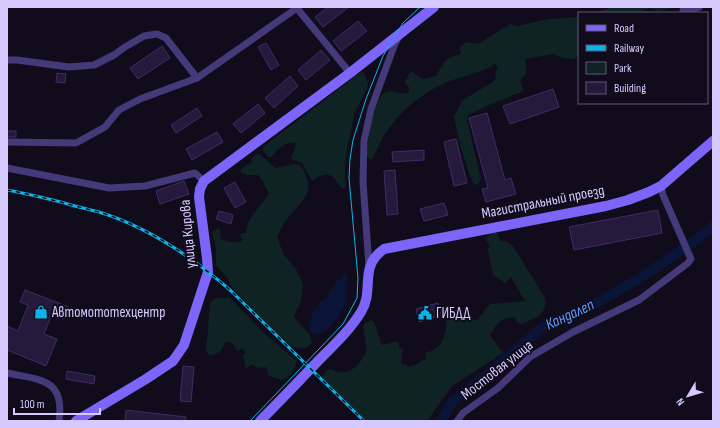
<svg xmlns="http://www.w3.org/2000/svg" width="720" height="428" font-family="'Sofia Sans Condensed',sans-serif">
<style>
.green{fill:#0f2325}
.water{fill:#0a1436}
.lines{fill:none;stroke-linecap:round;stroke-linejoin:round}
.river{stroke:#0a1436;stroke-width:10}
.building{fill:#25193c;stroke:#3f2c67}
.street{stroke:#443979;stroke-width:7}
.secondary{stroke:#7c65f8;stroke-width:10}
.tram{stroke:#0bb4e7;stroke-width:1}
.rail-casing{stroke:#0bb4e7;stroke-width:3}
.rail{stroke:#110c1c;stroke-width:1.5;stroke-dasharray:4.5;stroke-linecap:butt}
.labels{text-anchor:middle;dominant-baseline:central;stroke-width:4;stroke-linejoin:round;paint-order:stroke}
.street-label{font-size:15px;fill:#d6c9fd;stroke:#110c1c}
.poi-label{font-size:15px;fill:#d6c9fd;stroke:#110c1c;text-anchor:start}
.water-label{font-size:16px;font-style:italic;fill:#5c9bf8;stroke:#110c1c}
</style>
<rect width="100%" height="100%" fill="#110c1c"/>
<!-- green -->
<g class="green">
<path d="M611,7H676L658,11L649,8L637,13H597Z"/>
<path d="M579,17V56L573,59L563,58L553,54L525,59L526,65V74L520,80L523,89L521,92L491,104L468,115L467,120L481,179L478,185L474,184L470,176L459,141L454,116L463,100L493,82L496,78L495,73L498,67L495,64C478,75 458,76 441,85C416,97 394,117 381,141C377,148 376,154 371,160L367,156C367,143 373,96 386,92C391,90 394,92 399,93C401,94 405,93 408,93L410,88L406,85L405,81L411,71L423,79L436,76C444,63 445,57 461,54L460,47L467,42L478,44L510,24L518,26L548,19Z"/>
<path d="M361,72L364,73L368,84L367,88L355,112L346,154L345,177L346,186L344,188H341C332,172 326,171 312,181L302,163L293,160L291,158C293,153 296,148 296,143C284,141 278,149 271,157H269C266,154 263,152 263,148L267,144Z"/>
<path d="M259,154L268,161L275,168L295,164L300,165C320,194 299,201 284,223C281,228 279,233 277,237L284,255L296,269L303,284L301,301L294,317C300,326 311,331 312,343C308,348 301,350 295,347C289,345 284,340 280,336C263,320 247,303 231,286L228,279L216,265V249L212,232L218,228L220,230L221,239L230,242H241L242,239L240,235L242,233H246L249,220L269,194L262,180L258,175H246L241,172V169L252,162V158L255,155Z"/>
<path d="M495,232L498,234L501,242L505,241L513,246L545,298C547,306 543,312 538,317C531,318 527,323 520,324L516,321L515,317C500,318 497,323 490,335L503,353L452,386L427,421H367L325,381L323,376L327,370L331,369C342,376 352,372 360,362C363,358 366,354 366,348C366,340 363,332 364,324L371,320L374,322L382,345L398,341L399,348L403,349L401,363L410,367L426,359L425,353C429,352 434,350 437,348C445,342 447,325 446,316L455,310L459,318L477,320L490,304L525,301L511,277L505,283L493,275L488,249L490,246L485,238L489,235Z"/>
<path d="M217,298H230L265,334L297,361C294,370 291,378 281,380L268,375L266,367L257,368L253,364L246,368L243,357L246,352L242,349L237,351L233,344L226,341L220,352L210,356L205,350C209,334 208,318 210,302Z"/>
</g>
<!-- water -->
<path class="water" d="M344,273L347,275C347,283 349,292 346,300C343,315 328,334 313,335L308,327L309,319L313,318L312,314L313,309L317,307L319,302L326,298L337,281L341,279Z"/>
<g class="lines">
<!-- river -->
<path class="river" d="M441,421L452,402L491,371L545,325L589,307L637,280L692,243L713,226"/>
</g>
<!-- building -->
<g class="building">
<path d="M328,7H349L323,27L315,17Z"/>
<path d="M358,21L367,31L341,51L333,41Z"/>
<path d="M266,43L279,65L271,70L258,47Z"/>
<path d="M162,46L170,58L138,79L130,68Z"/>
<path d="M321,50L330,60L306,80L298,70Z"/>
<path d="M57,73L66,74L65,83L56,82Z"/>
<path d="M290,76L298,86L274,108L265,98Z"/>
<path d="M553,89L559,107L510,124L503,106Z"/>
<path d="M258,104L265,113L241,133L233,124Z"/>
<path d="M197,108L202,116L176,133L171,125Z"/>
<path d="M487,113L505,180L511,178L516,194L486,202L482,189L488,188L469,118Z"/>
<rect x="7" y="131" width="9" height="6"/>
<path d="M217,132L223,142L192,160L186,149Z"/>
<path d="M456,139L467,183L454,186L444,142Z"/>
<path d="M424,150V160L393,162L392,152Z"/>
<path d="M395,170L398,214L387,215L384,171Z"/>
<path d="M184,181L189,194L160,204L156,191Z"/>
<path d="M235,182L246,202L235,208L224,188Z"/>
<path d="M444,203L448,215L424,221L420,209Z"/>
<path d="M658,210L662,233L574,250L569,227Z"/>
<path d="M219,211L233,215L231,224L216,219Z"/>
<path d="M25,290L69,307L64,319L52,314L44,334L57,339L46,366L7,350V326L18,331L28,305L20,302Z"/>
<path d="M438,303L441,315L419,322L416,309Z"/>
<path d="M183,366L194,367L191,402L180,401Z"/>
<path d="M67,371L95,376L94,384L66,379Z"/>
<path d="M126,410L186,417L185,421H125Z"/>
</g>
<g class="lines">
<!-- street -->
<g class="street">
<path d="M296,7L350,73"/>
<path d="M683,11L699,7"/>
<path d="M7,60H17L69,67L94,65L114,55L125,47L144,36L157,34L166,38L197,78"/>
<path d="M7,142L76,143L105,127L119,110L140,99L197,78L297,8"/>
<path d="M7,168L109,188L145,186L195,173L204,181"/>
<path d="M369,266L363,182L364,141L371,109L394,46L399,36"/>
<path d="M7,373C40,380 65,378 59,421"/>
<path d="M457,421L463,413L498,388L530,357L573,332L639,300L688,263L691,259L663,195L661,186"/>
</g>
<!-- secondary -->
<g class="secondary">
<path d="M76,421L146,379L173,361L184,345L208,272L207,258L199,197L200,189L204,181L350,73L434,7"/>
<path d="M260,421C280,401 300,380 319,360C334,345 350,330 361,312C375,290 358,267 384,249L606,206L628,200L649,192L661,186L713,141"/>
</g>
<!-- tram -->
<path class="tram" d="M250,421L343,324L357,298L358,278L349,178L350,159L353,140L366,99L383,56L403,23L420,7"/>
<!-- rail casing -->
<g class="rail-casing">
<path id="rail" d="M7,190C25,193 43,198 61,202C74,206 87,209 99,212C148,227 192,257 230,290L364,421"/>
</g>
<!-- rail -->
<use href="#rail" class="rail"/>
</g>
<!-- icons -->
<defs>
<g id="shop-bare" transform="scale(1.08)"><path d="M-5-2.5h2.3a2.7 3.5 0 0 1 5.4 0H5L5.5 6h-11ZM-1.5-2.5h3a1.5 2.3 0 0 0-3 0Z" fill="#0bb4e7" stroke="#110c1c" stroke-width="2.5" paint-order="stroke"/></g>
<g id="civic-bare" transform="scale(1.08)"><path d="M-.6-6.5H3V-4.5H.6V-3L4-1V1h2V6H-6V1h2V-1L-.6-3ZM-1.2 2.5V6h2.4V2.5Z" fill="#0bb4e7" stroke="#110c1c" stroke-width="2.5" paint-order="stroke"/></g>
</defs>
<g fill-rule="evenodd">
<use href="#shop-bare" x="41" y="312"/>
<use href="#civic-bare" x="425" y="313"/>
</g>
<g class="labels">
<!-- street labels -->
<g class="street-label">
<text transform="translate(543 202) rotate(-11)">Магистральный проезд</text>
<text transform="translate(188 234) rotate(-95)">улица Кирова</text>
<text transform="translate(497 370) rotate(-38)">Мостовая улица</text>
</g>
<!-- poi labels -->
<g class="poi-label">
<text x="52" y="312">Автомототехцентр</text>
<text x="436" y="313">ГИБДД</text>
</g>
<!-- water labels -->
<g class="water-label">
<text transform="translate(570 315) rotate(-25)">Кандалеп</text>
</g>
</g>
<!-- border -->
<rect width="720" height="428" fill="none" stroke="#d6c9fd" stroke-width="16"/>
<!-- legend -->
<rect x="578" y="12" width="130" height="92" fill="#110c1c" stroke="#605876"/>
<rect x="586" y="25" width="20" height="6" fill="#7c65f8" stroke="#605876"/>
<text x="614" y="32" font-size="12" fill="#d6c9fd">Road</text>
<rect x="586" y="45" width="20" height="6" fill="#0bb4e7" stroke="#605876"/>
<text x="614" y="52" font-size="12" fill="#d6c9fd">Railway</text>
<rect x="586" y="62" width="20" height="12" fill="#0f2325" stroke="#605876"/>
<text x="614" y="72" font-size="12" fill="#d6c9fd">Park</text>
<rect x="586" y="82" width="20" height="12" fill="#25193c" stroke="#605876"/>
<text x="614" y="92" font-size="12" fill="#d6c9fd">Building</text>
<!-- north arrow -->
<g transform="translate(688 396) rotate(232)" stroke="#110c1c" stroke-width="3" paint-order="stroke">
<path d="M0-3L7 15L0 10L-7 15Z" fill="#d6c9fd"/>
<text y="-6" font-size="11" font-weight="bold" text-anchor="middle" fill="#d6c9fd">N</text>
</g>
<!-- scale -->
<path d="M14 408v6h86v-6" fill="none" stroke="#d6c9fd" stroke-width="2"/>
<text x="20" y="408" font-size="12" fill="#d6c9fd" stroke="#110c1c" stroke-width="3" paint-order="stroke">100 m</text>
</svg>
